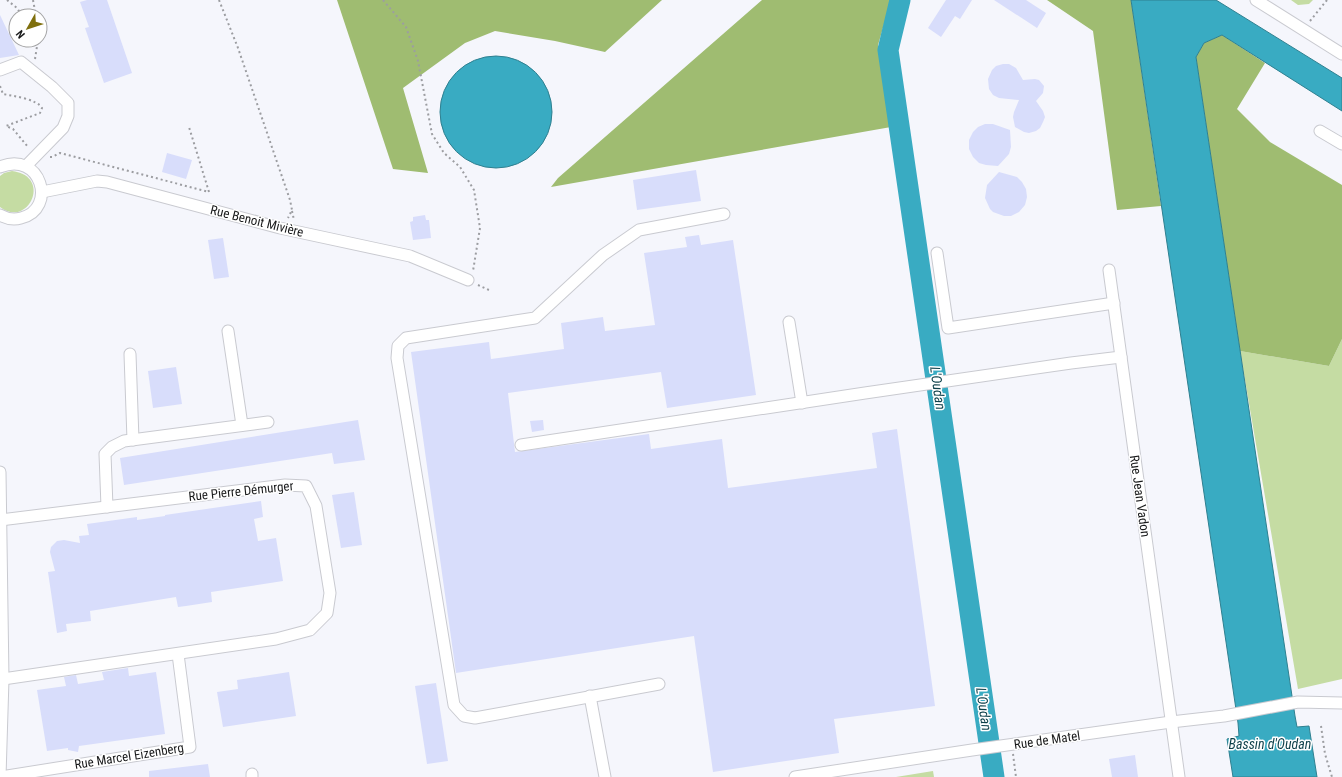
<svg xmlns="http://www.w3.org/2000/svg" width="1342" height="777" font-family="'Roboto Condensed',sans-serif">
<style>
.green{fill:#c5dca3}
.forest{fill:#9fbc71}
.water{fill:#39abc2;stroke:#2f8090}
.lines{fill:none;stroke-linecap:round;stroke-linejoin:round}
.river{stroke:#39abc2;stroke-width:21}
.building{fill:#d8ddfb}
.minor-casing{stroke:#c9cad0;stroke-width:13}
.path{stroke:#9c9da1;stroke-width:2;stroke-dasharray:2 3;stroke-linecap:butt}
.minor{stroke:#fff;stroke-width:11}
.labels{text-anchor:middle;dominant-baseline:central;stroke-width:3;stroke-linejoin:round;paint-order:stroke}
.street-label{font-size:13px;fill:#191a1b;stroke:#fff}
.water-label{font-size:14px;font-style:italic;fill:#0c3f49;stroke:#fff}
</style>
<rect width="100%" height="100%" fill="#f5f6fc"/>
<!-- green -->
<g class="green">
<path d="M1291,0H1313L1309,4L1298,5Z"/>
<path d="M12,171C53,176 28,229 0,207V176L4,173Z"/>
<path d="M1342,339V679L1298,689L1240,351L1329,366Z"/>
<path d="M933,771L934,777H896Z"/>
</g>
<!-- forest -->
<g class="forest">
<path d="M337,0H662L605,52L555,41L495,31L465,43L403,88L428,173L393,169Z"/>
<path d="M762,0H891L878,45L891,127L551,187L558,178Z"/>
<path d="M1047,0H1131L1161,206L1117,210L1093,31Z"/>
<path d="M1222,35L1265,63L1237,109L1270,142L1342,185V339L1329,366L1240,351L1196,57L1204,43Z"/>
</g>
<!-- water -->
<g class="water">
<path d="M1131,0H1216L1342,78V111L1222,35L1204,43L1196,57L1295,716L1297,727L1309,726L1317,777H1233L1227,739L1239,736L1238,723Z"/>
<circle cx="496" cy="112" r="56"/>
</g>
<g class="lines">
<!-- river -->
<path class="river" d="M900,0L888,50L994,777"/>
</g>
<!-- building -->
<g class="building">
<path d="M87,0H107L132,73L104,83L85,28L89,27L80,2Z"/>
<path d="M946,0H972L960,19L955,16L941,37L928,28Z"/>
<path d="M994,0H1026L1046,13L1037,28Z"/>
<path d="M0,15L19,55L0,58Z"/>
<path d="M1003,64H1009L1016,68L1023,80L1035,79L1039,80L1044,86L1043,93L1036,101L1043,111L1045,117L1043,122L1040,128L1036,131L1029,133L1024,132L1015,127L1013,117L1014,112L1019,100L999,98L993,95L989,89L988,79L992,70L996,66Z"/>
<path d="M985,124H993L1010,130L1011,147L1009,154L998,166L986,165L979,163L973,157L969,149V140L973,132L978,127Z"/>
<path d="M167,153L192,160L186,179L162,172Z"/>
<path d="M696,170L701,201L637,210L633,180Z"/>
<path d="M999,172L1017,177L1022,182L1026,189L1027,197L1025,205L1019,212L1011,216H1004L993,212L990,209L985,198L987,185Z"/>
<path d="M425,215L426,220H429L431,238L413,240L410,222L413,221V217Z"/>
<path d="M699,235L701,245L733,240L756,395L667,408L661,372L508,393L515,452L649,434L651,449L722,439L728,488L877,468L872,433L897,429L935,706L834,719L839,753L713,772L694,636L456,673L411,352L489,342L491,359L564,349L561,323L603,317L605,331L655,325L644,253L687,247L685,237Z"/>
<path d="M223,238L229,277L214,279L208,240Z"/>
<path d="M176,367L182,404L153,408L148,371Z"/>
<path d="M358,420L365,460L334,464L332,453L124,485L120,458Z"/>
<path d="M543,420L544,430L532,432L530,421Z"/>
<path d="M354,492L362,545L341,548L332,495Z"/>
<path d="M261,501L263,517L254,519L258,541L276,538L283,581L211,592L212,602L186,606L178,607L176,597L90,611L91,621L66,624L67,631L57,633L48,572L55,571L50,552L51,547L57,541L64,540L80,543L79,536L89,535L87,524L137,517V520L165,516V515Z"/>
<path d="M128,668L129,676L156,672L165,734L79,746L78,752L68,750V748L47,751L37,690L66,686L64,677L76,675L78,684L104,680L102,672Z"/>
<path d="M289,672L296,716L223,727L217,692L238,689L237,680Z"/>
<path d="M436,683L448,761L427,764L415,686Z"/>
<path d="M1135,755L1138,777H1112L1109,759Z"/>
<path d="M208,764L210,777H149V771Z"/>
</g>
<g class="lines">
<!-- minor casing -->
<g class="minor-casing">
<g id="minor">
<path d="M1256,0L1342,54"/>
<path d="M0,70L21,62L52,87L68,103V116L63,128L26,166"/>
<path d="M1320,131L1342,144"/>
<path d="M0,167C41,150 58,209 21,218C14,220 7,219 0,215"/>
<path d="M42,192L97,181L107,182L280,228L410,256L468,280"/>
<path d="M937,253L948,328L1114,303"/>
<path d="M1109,270L1179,777"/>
<path d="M789,322L802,403"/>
<path d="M228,331L242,425"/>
<path d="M130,354L133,440"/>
<path d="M521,445L865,393L1071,363L1121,357"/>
<path d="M0,472L3,679L0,777"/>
<path d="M107,507L105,454L112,447L124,441L268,422"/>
<path d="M0,520L285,485L306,486L316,506L330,593L327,613L310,630L276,639L3,679"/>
<path d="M659,684L475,718L464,716L454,705L397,358L398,346L406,338L535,318L603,255L639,230L724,214"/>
<path d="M590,696L605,777"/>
<path d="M252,774V777"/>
<path d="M0,777L190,747L178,654"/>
<path d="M795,777L972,750L1171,722L1224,716L1298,702L1342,703"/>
</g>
</g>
<!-- path -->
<g class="path">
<path d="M7,0L17,8L22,16"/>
<path d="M33,0L36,16"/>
<path d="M219,0L238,48L290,200L292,210L288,218"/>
<path d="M383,0L406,27L418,61L432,134L444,153L460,167L474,190L480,228L473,271"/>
<path d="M1310,21L1327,0"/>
<path d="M35,59L38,40"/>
<path d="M0,86L3,94C13,96 37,99 42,108L40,113L6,126L13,129L28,147"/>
<path d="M50,157H52L60,153L209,192L189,127"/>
<path d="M292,211L294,220"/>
<path d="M478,285L489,290"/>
<path d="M1321,726L1325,754L1332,777"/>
<path d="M1013,754L1016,777"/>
</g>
<!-- minor -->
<use href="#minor" class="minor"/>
</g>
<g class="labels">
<!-- street labels -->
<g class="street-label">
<text transform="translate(257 221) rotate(14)">Rue Benoit Mivière</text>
<text transform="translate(241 491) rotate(-6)">Rue Pierre Démurger</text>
<text transform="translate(1140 496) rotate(82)">Rue Jean Vadon</text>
<text transform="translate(1047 740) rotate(-8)">Rue de Matel</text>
<text transform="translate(129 756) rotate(-9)">Rue Marcel Eizenberg</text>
</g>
<!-- water labels -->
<g class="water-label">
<text transform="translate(938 388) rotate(82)">L'Oudan</text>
<text transform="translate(984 709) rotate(82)">L'Oudan</text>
<text x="1270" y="744">Bassin d'Oudan</text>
</g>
</g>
<!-- north arrow -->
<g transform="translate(28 28) rotate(231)"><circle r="19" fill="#ffffff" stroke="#a3a3a4"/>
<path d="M0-3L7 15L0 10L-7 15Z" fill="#7f6f0d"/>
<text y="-6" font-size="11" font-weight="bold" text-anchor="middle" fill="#191a1b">N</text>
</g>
</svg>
